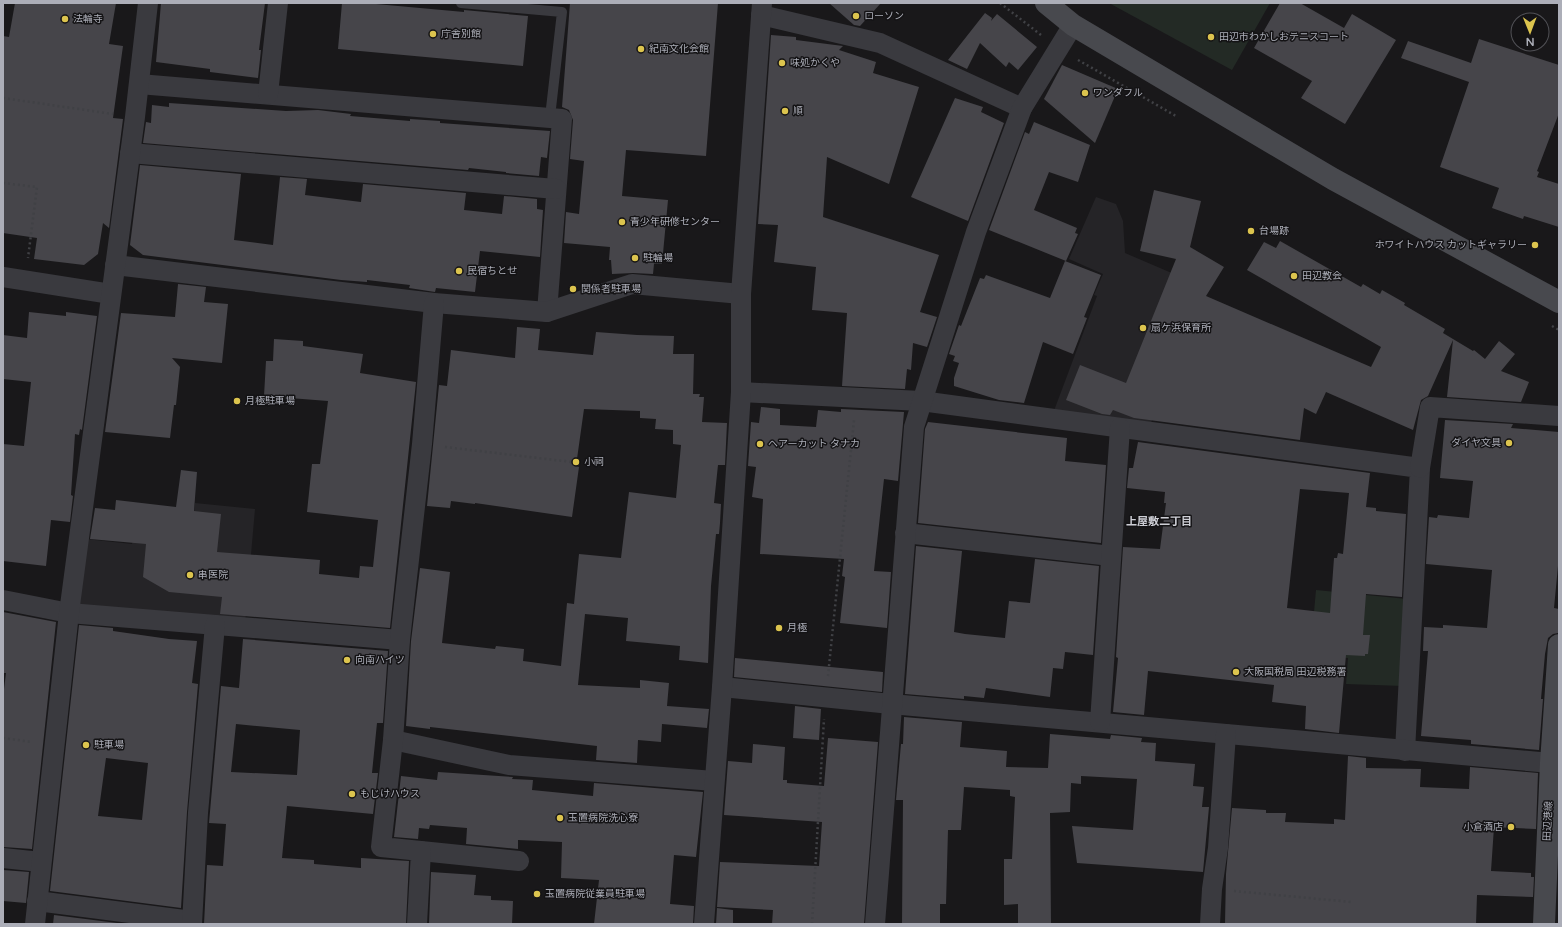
<svg xmlns="http://www.w3.org/2000/svg" width="1562" height="927" font-family="'Varela Round','Noto Sans JP',sans-serif">
<style>
.built{fill:#252427}
.green{fill:#232a25}
.building{fill:#46454a;fill-rule:evenodd}
.lines{fill:none;stroke-linecap:round;stroke-linejoin:round}
.path{stroke:#404145;stroke-width:2.5;stroke-dasharray:2 3;stroke-linecap:butt}
.lane{stroke:#3a3a3f;stroke-width:10}
.street{stroke:#3a3a3f;stroke-width:20}
.secondary{stroke:#48494e;stroke-width:22}
.poi-dot{fill:#dcc44e;stroke:#141315;stroke-width:1.5}
.labels{text-anchor:middle;dominant-baseline:central;stroke-width:3;stroke-linejoin:round;paint-order:stroke}
.poi-label{font-size:10px;fill:#acaeb8;stroke:#141315;text-anchor:start}
.street-label{font-size:10px;fill:#acaeb8;stroke:#141315}
.neighbourhood-label{font-size:11px;font-weight:bold;fill:#cdced5;stroke:#141315}
</style>
<rect width="100%" height="100%" fill="#19181a"/>
<!-- built -->
<g class="built">
<path d="M1096,197L1116,204L1123,221L1125,253L1181,277L1204,290L1148,430L1052,416L1097,296L1094,295L1103,274L1069,259Z"/>
<path d="M195,503L255,509L245,623L79,607L86,539L132,544L134,530L192,535Z"/>
</g>
<!-- green -->
<g class="green">
<path d="M1109,3H1270L1232,70Z"/>
<path d="M1316,590L1407,599L1403,686L1346,684L1348,658L1330,657L1309,667Z"/>
</g>
<!-- building -->
<g class="building">
<path d="M15,3H116L109,44L123,46L113,118L123,119L109,228L103,223L98,254L84,265L34,259L37,238L3,233V36L9,37Z"/>
<path d="M161,3H265L259,50H261L258,78L210,72V69L156,62Z"/>
<path d="M342,3H365L464,12V10L528,16L523,66L338,49Z"/>
<path d="M570,3H718L706,156L626,150L622,196L668,200L662,264H654L653,274L633,273L612,274L611,260H609L610,247L564,243L566,212L579,214L584,161L570,159L573,120L569,110L562,107Z"/>
<path d="M829,3H881L860,26L854,25Z"/>
<path d="M1280,3H1300L1344,28L1352,14L1396,40L1345,124L1301,98L1312,81L1254,48Z"/>
<path d="M985,13L992,18L991,21L997,14L1037,47L1018,70L1009,62L1006,67L980,43L967,69L948,60Z"/>
<path d="M771,35L796,37V40L843,46L839,50L876,62L873,73L919,87L889,184L827,157L823,217L939,255L920,312L937,317L927,347L913,343L911,370L907,369L905,389L842,386L847,313L812,310L816,267L774,262L778,225L758,224Z"/>
<path d="M1479,39L1559,65V113L1537,171L1539,172L1537,177L1559,184V227L1524,216L1523,219L1492,208L1499,188L1440,167L1469,82L1401,58L1408,41L1471,63Z"/>
<path d="M1062,65L1118,89L1095,143L1044,99Z"/>
<path d="M955,98L983,107L981,112L1004,123L968,221L911,197Z"/>
<path d="M169,103L286,111L318,110L351,114L350,116L410,121V119L440,121V123L550,131L547,158L541,157L539,176L506,173V172L469,168L468,170L143,143L146,122L151,123L152,105L169,107Z"/>
<path d="M1034,122L1090,145L1078,182L1049,172L1034,210L1077,228L1075,233L1078,234L1066,261L989,230L1025,132L1029,134Z"/>
<path d="M140,165L241,174L234,240L273,245L280,177L307,179L305,195L361,202L363,184L466,193L464,210L502,214L504,196L537,199V209L543,210L540,257L480,251L475,292L436,288L435,292L409,288L410,285L367,280V282L341,280L143,255L130,245Z"/>
<path d="M1154,190L1201,201L1190,247L1224,267L1206,296L1371,367L1381,347L1247,270L1264,242L1276,248L1280,241L1361,287L1363,284L1380,294L1382,290L1405,303L1404,305L1445,329L1443,333L1473,351L1474,350L1485,359L1499,341L1515,354L1501,371L1529,382L1521,402L1447,397L1453,340L1428,396L1421,400L1413,430L1326,392L1316,414L1304,408L1300,440L1134,418L1113,410L1110,415L1102,414L1066,400L1080,365L1126,383L1176,259L1140,251Z"/>
<path d="M1065,261L1101,275L1084,317L1087,318L1073,354L1043,342L1024,403L999,400L954,386V378L959,363L953,361L955,356L949,354L959,325L961,326L980,278L984,279L986,275L1050,298Z"/>
<path d="M178,284L206,287L204,302L228,304L222,363L172,358L180,367L176,405H174L170,438L105,432L121,313L175,317Z"/>
<path d="M29,312L66,316V312L97,316L82,430L80,429L79,435L75,434L71,495L73,496L70,522L51,520L46,566L3,561V444L24,446L31,382L3,379V335L27,338Z"/>
<path d="M517,327L540,329L538,350L593,355L596,332L637,335L674,336L673,354H694L693,394H700L699,397H704L702,422L727,423L725,465H718L714,503L721,504L720,523L719,534H716L711,586L708,663L679,660L680,646L626,641L628,618L585,614L578,685L640,688V680L669,683L667,706L709,709L707,728L662,724L661,742L638,740L637,763L596,760L597,746L430,727V729L406,726L411,641L420,568L450,572L442,643L495,649L496,646L524,649L523,661L561,666L567,603L574,604L579,554L621,558L629,492L676,498L681,445L673,444V430L655,429L656,419L640,418V411L584,409L576,466L579,467L572,517L475,503V504L451,501L450,508L427,506L439,385L447,386L451,350L515,358Z"/>
<path d="M274,339L303,341V346L363,354L360,373L416,382L390,628L220,614L222,597L169,592L143,577L146,544L90,539L95,508L115,510L116,500L176,507L181,470L197,472L194,511L221,514L217,552L320,560L319,574L359,578L360,566L373,567L378,520L307,512L312,464H320L328,401L264,396L266,361H273Z"/>
<path d="M761,407L780,409V425L816,427L818,410L841,412V409L904,412L898,481L884,479L874,571L891,572L887,628L840,623L845,577L842,576L844,559L760,554L763,499L752,497L756,467L748,466L751,422L759,423Z"/>
<path d="M1445,420L1513,424L1511,428L1559,432V566H1558L1554,608L1559,609V624L1558,633L1553,634L1548,638L1545,654L1541,699H1543L1539,750L1471,744V740L1421,736L1428,651H1423L1424,627L1443,628V625L1487,628L1492,570L1426,564L1429,517L1437,518L1438,515L1469,518L1473,481L1440,478Z"/>
<path d="M928,422L1067,438L1065,461L1106,465L1101,543L918,523L925,429Z"/>
<path d="M1138,442L1370,473L1366,507L1376,508V511L1406,514L1402,597L1366,594L1363,635H1370L1368,654H1365V656L1346,655L1339,733L1305,729L1306,706L1272,702L1274,685L1148,671L1144,715L1113,712L1118,658L1116,657L1123,547L1160,549L1166,503H1164L1165,492L1127,488L1129,468H1133ZM1300,489L1349,493L1343,554L1338,553L1337,558H1334L1330,613L1287,608Z"/>
<path d="M916,546L962,551L954,632L965,634L1005,638L1009,601L1030,603L1035,559L1099,566L1093,655L1065,652L1063,669L1053,668L1050,697L986,688L984,698L964,696V699L905,694Z"/>
<path d="M3,612L56,622L32,849L3,847V697L6,673H3Z"/>
<path d="M79,625L113,628V631L169,639L197,641L192,683L198,684L187,812L181,908L50,891ZM106,758L148,763L142,820L98,816Z"/>
<path d="M243,639L388,651L383,723H377L372,773H378L373,814L287,806L282,858L314,860V864L361,868V858L409,861L406,924H204L207,865L223,866L226,824L209,823L221,686L239,688ZM236,724L300,730L297,775L231,772Z"/>
<path d="M735,658L883,672L882,692L734,677Z"/>
<path d="M795,706L821,709L819,740L793,738Z"/>
<path d="M904,717L962,722L960,747L1007,751L1006,767L1048,768L1050,734L1110,739L1111,735L1142,738L1141,742L1156,743L1155,761L1195,764L1193,786L1204,787L1202,807H1209L1203,872L1077,863L1072,826L1133,830L1137,779L1081,776V784L1071,783L1070,812L1050,813L1051,924H1018V904L1004,905V859H1012L1015,797L1010,796V790L964,787L961,830H948L946,904H940V924H902L903,800H896L901,744H903Z"/>
<path d="M828,738L878,742L864,924H772L773,910L717,907L720,862L819,866L822,822L724,815L728,761L752,763L753,744L785,747L783,780H787V783L824,786Z"/>
<path d="M1348,756L1366,758V768L1421,769L1420,787L1469,789L1470,767L1538,773L1536,829L1494,827L1491,871L1531,873V877H1534L1533,897L1477,895L1476,924H1225L1226,874L1232,808L1266,810V813H1286L1285,822L1334,824V819L1345,820Z"/>
<path d="M438,772L513,777L512,779L533,780L532,790L593,796L594,783L703,792L696,857L674,855L670,904L694,906L693,924H594L599,880L561,878L562,842L518,840V849L466,844L467,828L430,825L429,829L419,828L418,839L394,837L401,776L437,780Z"/>
<path d="M3,870L29,872L26,903L3,901Z"/>
<path d="M431,872L476,875L474,895L491,896V900L513,901L512,924H429Z"/>
<path d="M717,908L733,910V924H716Z"/>
<path d="M54,915L125,924H53Z"/>
</g>
<g class="lines">
<!-- path -->
<g class="path">
<path d="M1000,3L1041,35"/>
<path d="M1078,60L1176,116"/>
<path d="M3,98L113,114"/>
<path d="M3,183L37,187L28,258"/>
<path d="M1552,326L1559,330"/>
<path d="M445,447L572,462"/>
<path d="M828,676L854,420"/>
<path d="M3,738L32,742"/>
<path d="M1234,891L1351,902"/>
<path d="M812,924L824,719"/>
</g>
<!-- lane -->
<path class="lane" d="M461,3L562,12L550,117"/>
<!-- street -->
<g class="street">
<path d="M761,15L880,43L1022,108"/>
<path d="M139,84L562,119L547,312"/>
<path d="M268,94L278,3"/>
<path d="M130,153L556,189"/>
<path d="M115,265L434,303L547,312L632,284L741,294"/>
<path d="M3,277L111,294"/>
<path d="M741,392L921,401L1420,468L1405,751"/>
<path d="M1420,468L1430,407L1559,416"/>
<path d="M905,533L1111,556"/>
<path d="M3,600L69,613L400,640"/>
<path d="M722,687L891,704L1551,763"/>
<path d="M1100,722L1120,428"/>
<path d="M393,740L509,765L714,781"/>
<path d="M421,851L519,861"/>
<path d="M3,858L41,862"/>
<path d="M37,901L192,921"/>
<path d="M35,924L69,613L135,117L148,3"/>
<path d="M192,924L198,813L215,625"/>
<path d="M417,924L421,851L381,847L393,740L400,640L422,444L434,303"/>
<path d="M704,924L722,687L741,392V294L762,3"/>
<path d="M875,924L914,427L976,232L1022,108L1073,25"/>
<path d="M1210,924L1212,889L1218,848L1226,734"/>
</g>
<!-- secondary -->
<g class="secondary">
<path d="M1046,3L1073,25L1333,179L1559,302"/>
<path d="M1544,924L1551,763L1559,645"/>
</g>
</g>
<!-- markers -->
<g class="poi-dot">
<circle cx="856" cy="16" r="4"/>
<circle cx="65" cy="19" r="4"/>
<circle cx="433" cy="34" r="4"/>
<circle cx="1211" cy="37" r="4"/>
<circle cx="641" cy="49" r="4"/>
<circle cx="782" cy="63" r="4"/>
<circle cx="1085" cy="93" r="4"/>
<circle cx="785" cy="111" r="4"/>
<circle cx="622" cy="222" r="4"/>
<circle cx="1251" cy="231" r="4"/>
<circle cx="1535" cy="245" r="4"/>
<circle cx="635" cy="258" r="4"/>
<circle cx="459" cy="271" r="4"/>
<circle cx="1294" cy="276" r="4"/>
<circle cx="573" cy="289" r="4"/>
<circle cx="1143" cy="328" r="4"/>
<circle cx="237" cy="401" r="4"/>
<circle cx="1509" cy="443" r="4"/>
<circle cx="760" cy="444" r="4"/>
<circle cx="576" cy="462" r="4"/>
<circle cx="190" cy="575" r="4"/>
<circle cx="779" cy="628" r="4"/>
<circle cx="347" cy="660" r="4"/>
<circle cx="1236" cy="672" r="4"/>
<circle cx="86" cy="745" r="4"/>
<circle cx="352" cy="794" r="4"/>
<circle cx="560" cy="818" r="4"/>
<circle cx="1511" cy="827" r="4"/>
<circle cx="537" cy="894" r="4"/>
</g>
<g class="labels">
<!-- poi labels -->
<g class="poi-label">
<text x="864" y="16">ローソン</text>
<text x="73" y="19">法輪寺</text>
<text x="441" y="34">庁舎別館</text>
<text x="1219" y="37">田辺市わかしおテニスコート</text>
<text x="649" y="49">紀南文化会館</text>
<text x="790" y="63">味処かくや</text>
<text x="1093" y="93">ワンダフル</text>
<text x="793" y="111">順</text>
<text x="630" y="222">青少年研修センター</text>
<text x="1259" y="231">台場跡</text>
<text x="1527" y="245" text-anchor="end">ホワイトハウス カットギャラリー</text>
<text x="643" y="258">駐輪場</text>
<text x="467" y="271">民宿ちとせ</text>
<text x="1302" y="276">田辺教会</text>
<text x="581" y="289">関係者駐車場</text>
<text x="1151" y="328">扇ケ浜保育所</text>
<text x="245" y="401">月極駐車場</text>
<text x="1501" y="443" text-anchor="end">ダイヤ文具</text>
<text x="768" y="444">ヘアーカット タナカ</text>
<text x="584" y="462">小祠</text>
<text x="198" y="575">串医院</text>
<text x="787" y="628">月極</text>
<text x="355" y="660">向南ハイツ</text>
<text x="1244" y="672">大阪国税局 田辺税務署</text>
<text x="94" y="745">駐車場</text>
<text x="360" y="794">もじけハウス</text>
<text x="568" y="818">玉置病院洗心寮</text>
<text x="1503" y="827" text-anchor="end">小倉酒店</text>
<text x="545" y="894">玉置病院従業員駐車場</text>
</g>
<!-- street labels -->
<g class="street-label">
<text transform="translate(1548 821) rotate(-87)">田辺港線</text>
</g>
<!-- neighbourhood labels -->
<g class="neighbourhood-label">
<text x="1159" y="521">上屋敷二丁目</text>
</g>
</g>
<!-- border -->
<rect width="1562" height="927" fill="none" stroke="#acaeb8" stroke-width="8"/>
<!-- north arrow -->
<g transform="translate(1530 32) rotate(179)"><circle r="19" fill="#141315" stroke="#515156"/>
<path d="M0-3L7 15L0 10L-7 15Z" fill="#dcc44e"/>
<text y="-6" font-size="11" font-weight="bold" text-anchor="middle" fill="#acaeb8">N</text>
</g>
</svg>
